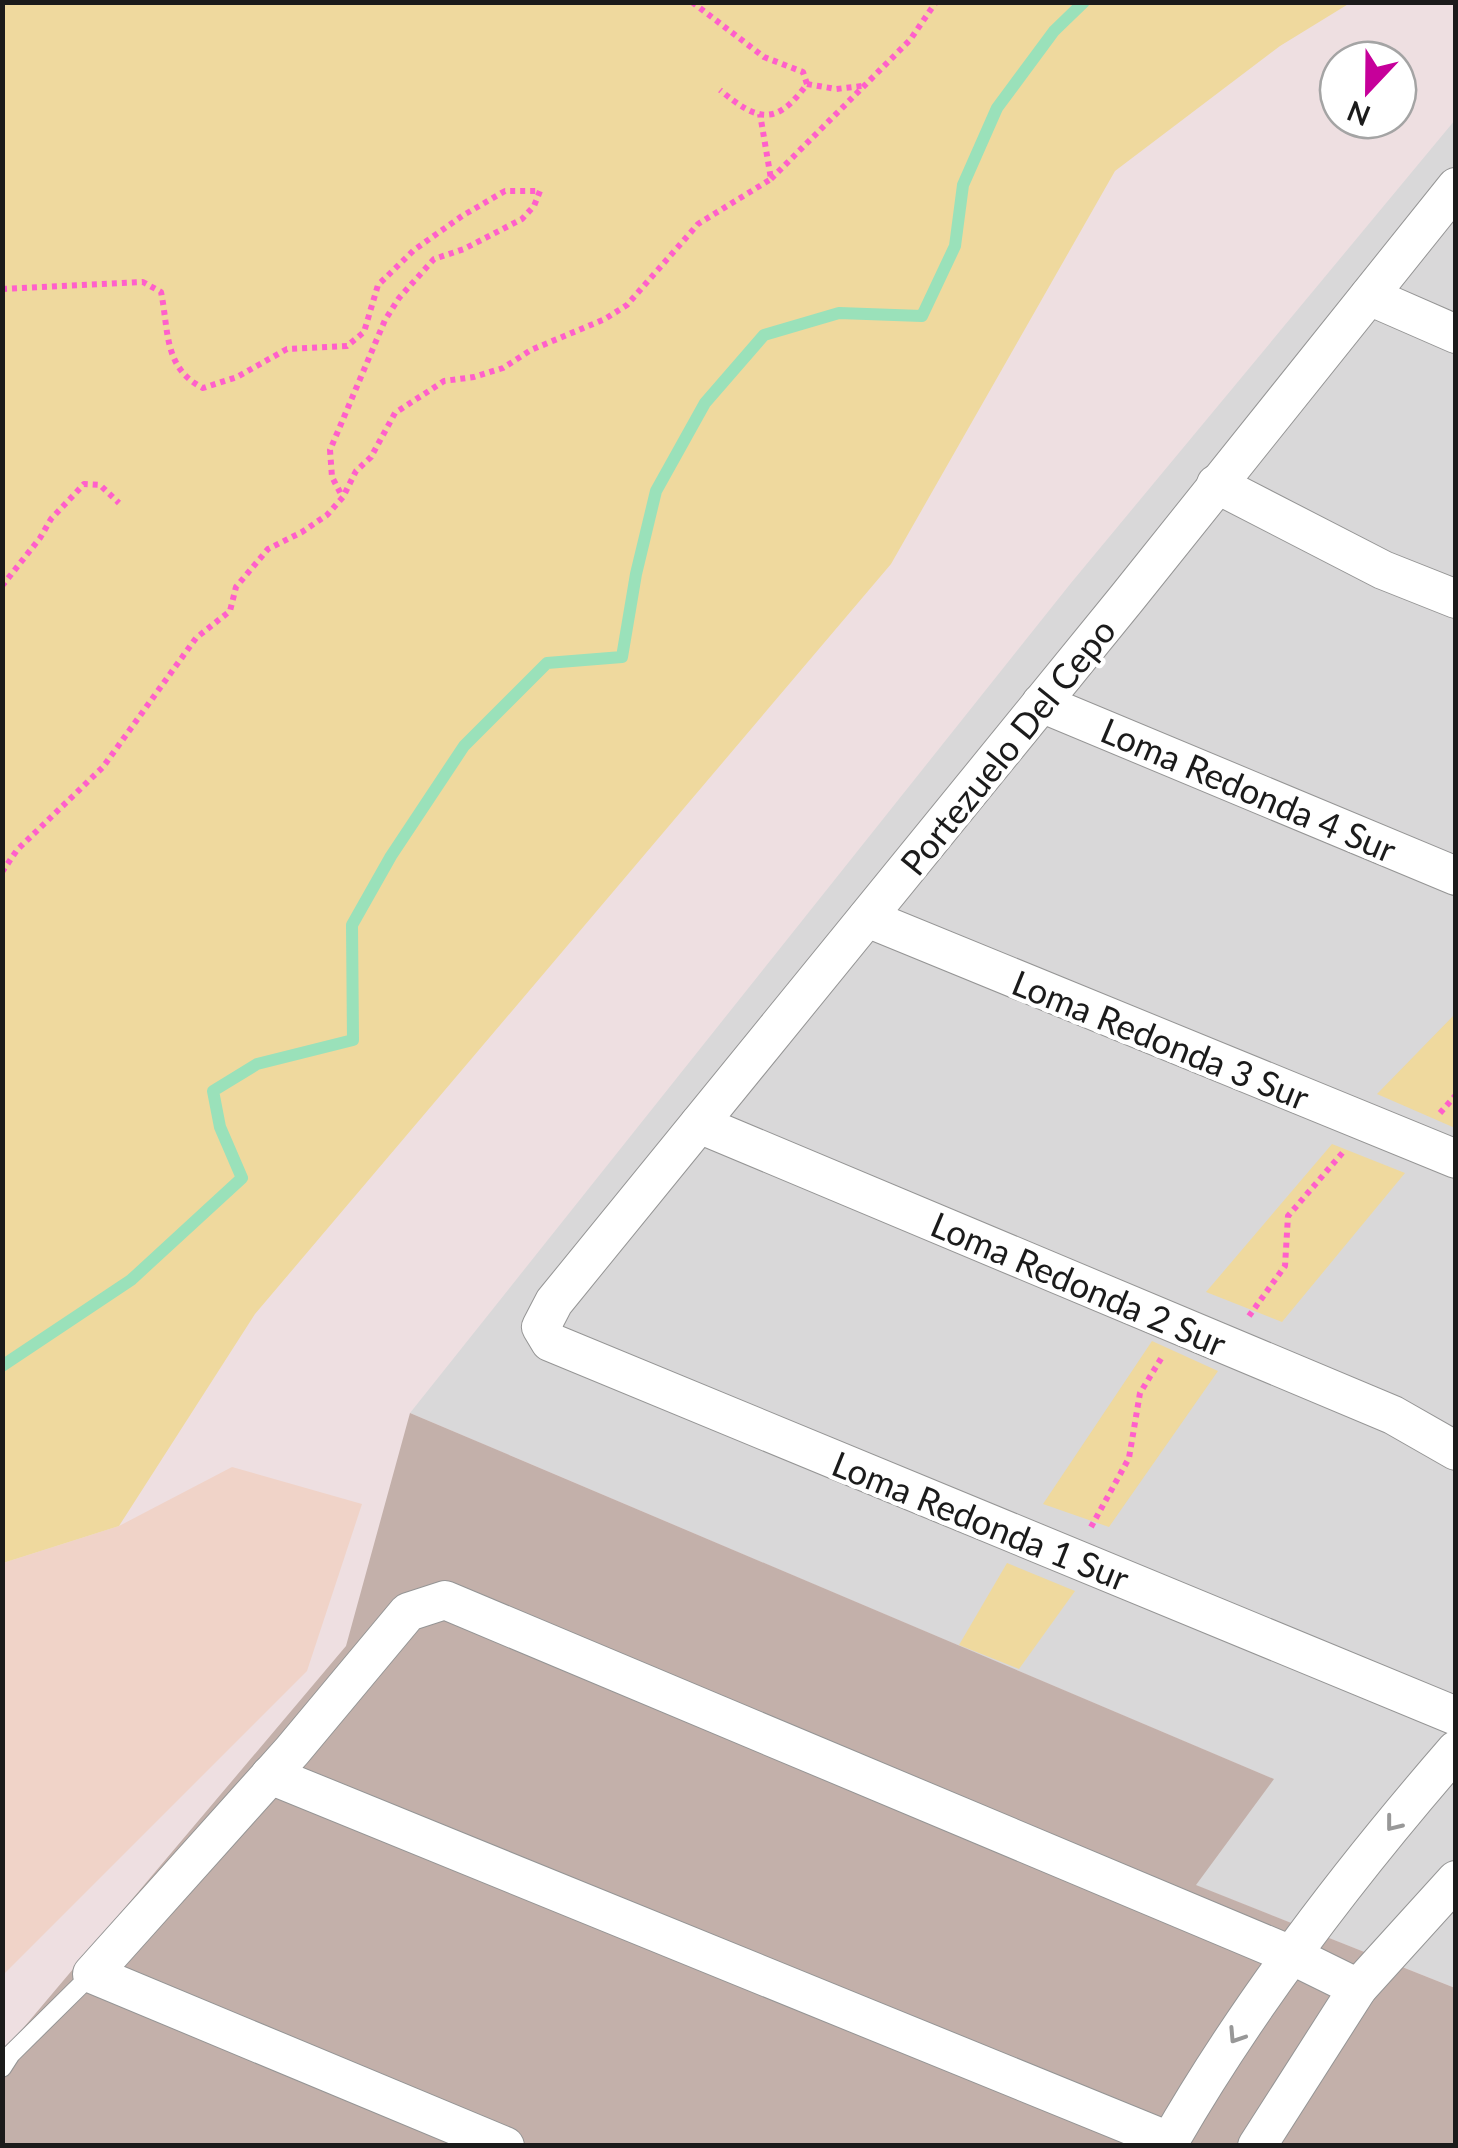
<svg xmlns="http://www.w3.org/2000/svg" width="1458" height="2148" font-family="Lato,sans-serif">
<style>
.residential{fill:#d9d8d9}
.construction{fill:#c3b0aa}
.farmland{fill:#f0d3c8}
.grass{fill:#efd99e}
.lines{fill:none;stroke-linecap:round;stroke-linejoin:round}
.stream{stroke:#9ae1ba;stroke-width:12}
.lane-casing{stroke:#959595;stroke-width:20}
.street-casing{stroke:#959595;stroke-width:40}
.path{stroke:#ff5fcb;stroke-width:6;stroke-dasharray:5 5;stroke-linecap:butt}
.lane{stroke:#fff;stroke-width:18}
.street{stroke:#fff;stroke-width:38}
.oneway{stroke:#989898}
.labels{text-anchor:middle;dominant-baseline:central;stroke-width:9;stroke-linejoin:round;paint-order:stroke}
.street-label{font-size:35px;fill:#1b1b1b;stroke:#fff}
</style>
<rect width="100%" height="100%" fill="#eedfe1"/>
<!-- residential -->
<path class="residential" d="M1455,120V1988L1195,1885L1273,1779L410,1413L1071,583Z"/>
<!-- construction -->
<path class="construction" d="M410,1413L1274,1779L1196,1885L1455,1988V2145L3,2146V2052L346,1646Z"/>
<!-- farmland -->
<path class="farmland" d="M232,1467L362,1504L307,1671L3,1975V1563L119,1526Z"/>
<!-- grass -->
<g class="grass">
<path d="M3,2L1350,3L1280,46L1115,171L891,564L255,1314L119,1526L3,1563Z"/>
<path d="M1455,1014V1128L1377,1094Z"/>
<path d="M1332,1144L1405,1173L1282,1322L1206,1292Z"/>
<path d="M1152,1341L1218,1371L1109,1527L1043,1504Z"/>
<path d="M1007,1563L1075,1591L1019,1669L959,1645Z"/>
</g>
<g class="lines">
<!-- stream -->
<path class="stream" d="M2,1366L131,1280L242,1178L220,1127L213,1091L257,1064L353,1040L352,925L391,856L464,746L547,663L622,657L636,574L656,491L705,403L764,335L839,313L922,316L955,246L963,185L997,108L1054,31L1084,2"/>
<!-- lane casing -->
<g class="lane-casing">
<path id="lane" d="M2,2068L11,2054L92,1974"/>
</g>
<!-- street casing -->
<g class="street-casing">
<g id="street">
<path d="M1456,187L1127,598L554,1302L541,1327L550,1342L1456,1716"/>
<path d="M1369,296L1456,334"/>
<path d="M1216,484L1383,570L1456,599"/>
<path d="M1041,703L1456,876"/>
<path d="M867,918L1456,1159"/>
<path d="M699,1124L1393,1415L1456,1451"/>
<path d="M270,1775L1169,2141"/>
<path d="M505,2146L92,1974L292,1751L408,1612L445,1600L1291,1955L1358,1988"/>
<path d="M1167,2146C1248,2004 1349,1873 1456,1750"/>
<path d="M1257,2146L1358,1988L1456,1880"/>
</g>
</g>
<!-- path -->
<g class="path">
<path d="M692,2L764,57L803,72L807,84C776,127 757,121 720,90"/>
<path d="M807,84L836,89L862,86"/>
<path d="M771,179L910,40L936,2"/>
<path d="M2,289L143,282L161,292C169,330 163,368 203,388L237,377L287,349L347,346L364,332L378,285L414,250L462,216L505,191H540L534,206L522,219L464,249L434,259L399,298L385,320L330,450L332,477L342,496"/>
<path d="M2,586L40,538L51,519L84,484L100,485L119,503"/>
<path d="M2,872L17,850L103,767L196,638L230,611L236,587L268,549L302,532L327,515L343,497L356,471L371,457L395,413L444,381L474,377L503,368L531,350L605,319L627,305L698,224L771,179L760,114"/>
<path d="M1440,1113L1456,1095"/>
<path d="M1249,1316L1285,1266L1288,1216L1344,1151"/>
<path d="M1091,1527L1129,1458L1140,1393L1162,1357"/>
</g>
<!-- lane -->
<use href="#lane" class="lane"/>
<!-- street -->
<use href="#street" class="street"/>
</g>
<!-- one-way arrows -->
<defs><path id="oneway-chevron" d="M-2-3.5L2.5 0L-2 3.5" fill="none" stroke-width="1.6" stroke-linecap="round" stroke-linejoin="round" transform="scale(2.5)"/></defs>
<g class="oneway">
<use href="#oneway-chevron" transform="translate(1393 1824) rotate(128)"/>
<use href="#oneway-chevron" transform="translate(1236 2036) rotate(123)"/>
</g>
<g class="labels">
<!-- street labels -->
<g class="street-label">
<text transform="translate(1007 746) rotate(-51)">Portezuelo Del Cepo</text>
<text transform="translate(1249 789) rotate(23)">Loma Redonda 4 Sur</text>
<text transform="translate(1161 1039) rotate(22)">Loma Redonda 3 Sur</text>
<text transform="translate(1079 1283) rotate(23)">Loma Redonda 2 Sur</text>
<text transform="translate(981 1520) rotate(22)">Loma Redonda 1 Sur</text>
</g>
</g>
<!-- border -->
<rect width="1458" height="2148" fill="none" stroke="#1b1b1b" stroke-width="10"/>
<!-- north arrow -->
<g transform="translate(1368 90) rotate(202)"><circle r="48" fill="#ffffff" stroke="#a4a4a4" stroke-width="2.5"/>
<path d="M0-8L18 38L0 25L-18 38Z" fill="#c6009a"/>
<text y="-15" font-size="28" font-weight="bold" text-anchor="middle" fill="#1b1b1b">N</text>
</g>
</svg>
